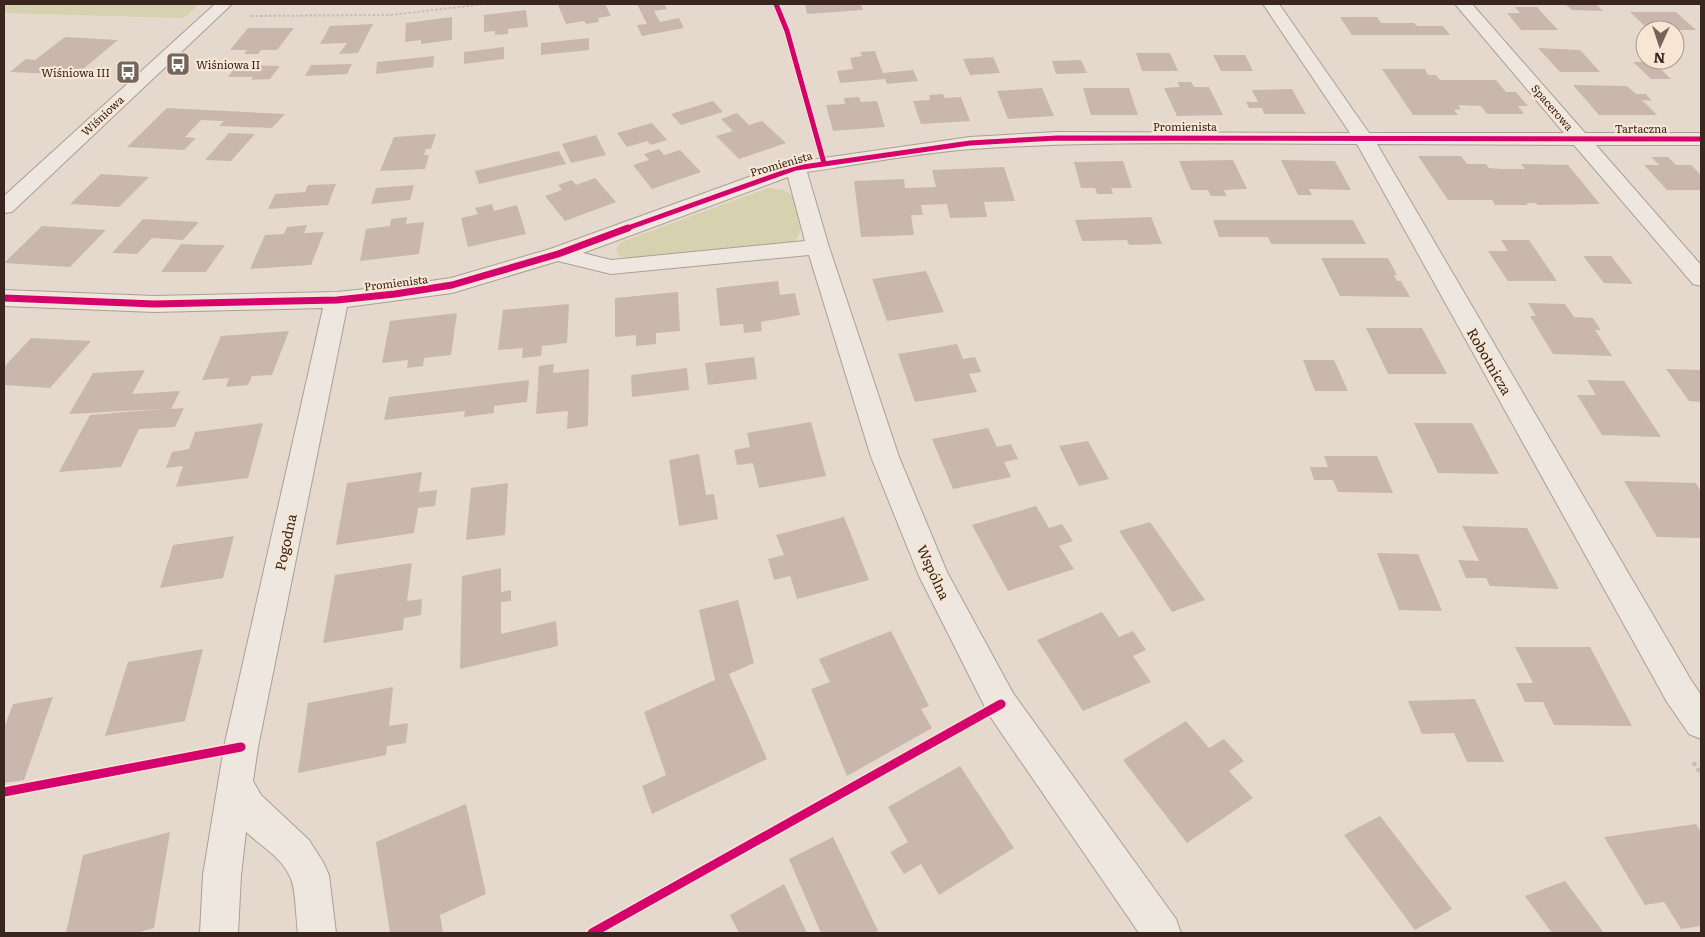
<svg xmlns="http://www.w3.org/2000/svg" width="1705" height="937" font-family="Literata,serif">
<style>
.green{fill:#d8d1af}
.building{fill:#c9b7ae}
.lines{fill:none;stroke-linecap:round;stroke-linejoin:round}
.minor-casing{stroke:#aa9f96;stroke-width:2}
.path-far1{stroke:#c6bdb6;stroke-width:2;stroke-dasharray:2.5 2;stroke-linecap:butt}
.path{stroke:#c6bdb6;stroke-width:4;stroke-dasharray:4.5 3;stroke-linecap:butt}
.minor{fill:#eee7df;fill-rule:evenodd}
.cycleway-far2-casing{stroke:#f6e6d3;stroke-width:7}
.cycleway-far1-casing{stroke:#f6e6d3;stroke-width:10}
.cycleway-casing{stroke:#f6e6d3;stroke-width:12}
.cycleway-far2{stroke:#d6006c;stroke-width:5}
.cycleway-far1{stroke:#d6006c;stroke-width:7}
.cycleway{stroke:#d6006c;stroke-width:9}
.labels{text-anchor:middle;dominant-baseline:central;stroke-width:4.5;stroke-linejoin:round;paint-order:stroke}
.far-poi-label{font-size:11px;fill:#3a261e;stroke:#f6e6d3;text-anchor:start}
.far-street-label{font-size:11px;fill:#3a261e;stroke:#f6e6d3}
.street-label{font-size:14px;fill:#3a261e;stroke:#f6e6d3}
</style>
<rect width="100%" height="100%" fill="#e5d9cd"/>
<!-- green -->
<g class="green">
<path d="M4,4H197L195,8L183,18L4,13Z"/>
<path d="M768,188C777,189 788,189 793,197C797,213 809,235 789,244L631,258C624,258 619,258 616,250L621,242Z"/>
</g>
<!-- building -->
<g class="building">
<path d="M564,4H605L611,16L598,18L599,22L586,24L584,21L566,24L558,5Z"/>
<path d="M637,4H664L667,9L654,11L660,22L679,18L684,28L642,36L637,25L647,24Z"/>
<path d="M805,4H861L863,10L807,14Z"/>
<path d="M1565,4H1596L1603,11L1572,10Z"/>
<path d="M1515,7H1537L1558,30H1521L1507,13H1520Z"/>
<path d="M526,10L528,27L508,29V34L495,35V31L484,32V15Z"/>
<path d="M1630,12H1676L1696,30H1649Z"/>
<path d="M452,17V40L421,44V40L405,42L406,23Z"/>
<path d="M1340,17H1377L1381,23H1414L1417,26H1443L1450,35H1352Z"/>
<path d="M373,24L358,53L339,54L347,43L320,44L330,26Z"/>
<path d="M248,28H294L277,50H261L258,54H244L247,50H230Z"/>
<path d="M65,37L118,40L76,75L10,72L26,59L35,60Z"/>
<path d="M589,38V50L541,55V43Z"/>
<path d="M504,47V59L464,64V52Z"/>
<path d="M1538,48L1580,50L1600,72H1560Z"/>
<path d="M875,51L883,73L913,70L918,81L887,84L885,79L840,83L837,71L853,69L850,58L862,56L860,52Z"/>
<path d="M1136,53H1170L1178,71H1142Z"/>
<path d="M1213,55H1245L1253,71H1221Z"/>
<path d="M434,56L433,67L376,74L377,62Z"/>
<path d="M993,57L1000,73L970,75L963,59Z"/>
<path d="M1081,60L1087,73L1056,74L1052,61Z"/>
<path d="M1633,62H1653L1671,79H1651Z"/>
<path d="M352,64L347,74L305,76L311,65Z"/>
<path d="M237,65L280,66L270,79L251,80L253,77H228Z"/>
<path d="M1382,69H1425L1428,75H1436L1440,80H1496L1506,92H1516L1528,106H1518L1524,114H1487L1481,106L1458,105L1461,109L1454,110L1458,115H1413Z"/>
<path d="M1177,82H1191L1194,87H1209L1223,115L1177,116L1164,88L1180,87Z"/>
<path d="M1573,85L1627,86L1636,94H1646L1652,101L1642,100L1657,115H1599Z"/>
<path d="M1042,88L1054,116L1008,119L997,91Z"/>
<path d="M1083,88H1129L1138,115H1091Z"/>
<path d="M1292,89L1306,114H1264L1262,108H1249L1246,102H1258L1252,90Z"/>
<path d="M943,94L944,98L961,97L970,121L921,124L913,101L930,100L929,95Z"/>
<path d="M859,97L861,102L877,101L885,127L833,131L826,105L845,104L844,98Z"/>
<path d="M713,101L723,112L681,125L671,114Z"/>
<path d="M167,108L285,114L272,128L219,126L224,121L201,120L185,137L196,138L184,150L127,147Z"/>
<path d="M737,113L749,125L762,121L786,143L739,159L716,136L733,131L721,119Z"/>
<path d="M652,123L667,140L651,145L647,141L627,147L617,133Z"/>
<path d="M229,133L255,134L231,161L205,160Z"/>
<path d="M436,134L431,149H426L424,155H429L425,169L380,171L394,137Z"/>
<path d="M596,135L606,155L571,163L562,144Z"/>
<path d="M659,149L664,155L680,150L701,172L652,189L633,165L649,160L644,154Z"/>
<path d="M559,151L566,164L479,184L475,171Z"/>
<path d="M1418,156H1461L1467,164H1486L1489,168L1502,169H1525L1521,164L1568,165L1600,204L1538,205L1536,203H1526L1528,205H1495L1492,200H1448Z"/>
<path d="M1651,157H1668L1676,165H1691L1701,175V190H1667L1644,165H1659Z"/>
<path d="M1233,160L1247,189L1224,190L1227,196H1211L1208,190H1191L1179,161Z"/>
<path d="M1281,160L1335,161L1351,190L1309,189L1312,195H1298Z"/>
<path d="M1123,161L1132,188H1111L1113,194H1097L1095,188H1081L1074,162Z"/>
<path d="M1004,167L1015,201L984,202L987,217L950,218L947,204L921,205L923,215H911L914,235L861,237L854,181L904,179L905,188L936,187L932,170Z"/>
<path d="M101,174L149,177L119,207L70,204Z"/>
<path d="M595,178L616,202L565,221L545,196L562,190L558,185L572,180L576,185Z"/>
<path d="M336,184L328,205L268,209L275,194L305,192L308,185Z"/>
<path d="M414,185L410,200L371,204L376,188Z"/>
<path d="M492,204L494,211L517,205L526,234L468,247L461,218L478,214L475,208Z"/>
<path d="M407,217L406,224L424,222L419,254L360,261L366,229L390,226L391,219Z"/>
<path d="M1151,217L1162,244L1129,245L1127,240L1082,241L1075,220Z"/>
<path d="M143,219L199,222L183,240L152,238L137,254L112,253Z"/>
<path d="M1213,220H1353L1366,244H1271L1268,237H1219Z"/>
<path d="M307,225L304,233L324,232L311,265L250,269L265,235L284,234L287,227Z"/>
<path d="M42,226L106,230L70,267L4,263Z"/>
<path d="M1501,240H1529L1557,281H1508L1488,251H1508Z"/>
<path d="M181,244L201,245H225L206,272H161Z"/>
<path d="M1583,256H1611L1633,284L1604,283Z"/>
<path d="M1321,258H1388L1397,275H1394L1397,281H1401L1410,297L1340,296Z"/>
<path d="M926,271L944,312L887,321L872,279Z"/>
<path d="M778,281L780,295L795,293L800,315L761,322L762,331L744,333L743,324L720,326L716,288Z"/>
<path d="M678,292L680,331L656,333V344L636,346V335L615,337V298Z"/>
<path d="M1528,303L1565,304L1574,317L1593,318L1601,330H1595L1612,356L1553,354L1530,316H1536Z"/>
<path d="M569,304L567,343L542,346L541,356L522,358L523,348L498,350L503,310Z"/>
<path d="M457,313L451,355L424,358L423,366L407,368L408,360L382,363L390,321Z"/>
<path d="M1366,328H1422L1447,374H1388Z"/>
<path d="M289,331L272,375L252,376L248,385L226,387L229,378L202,380L221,336Z"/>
<path d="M31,338L91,341L50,388L4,385V367Z"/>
<path d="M957,344L963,359L975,357L981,372L969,374L977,392L915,402L898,354Z"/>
<path d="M754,357L757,379L708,385L705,363Z"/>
<path d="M1303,360H1334L1348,391H1315Z"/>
<path d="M554,364L553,373L589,369L588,426L567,429L568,411L536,414L539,366Z"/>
<path d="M687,368L689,390L632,397L631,375Z"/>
<path d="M1666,369L1701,370V402L1689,401Z"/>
<path d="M145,370L132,394L180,391L171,409L184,408L175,427L139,429L121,467L59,472L90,415L161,409L69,414L93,373Z"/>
<path d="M529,380L527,402L494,406V413L464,417L465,411L384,420L389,397Z"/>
<path d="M1587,380L1624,381L1661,437L1602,435L1577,395H1596Z"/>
<path d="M811,422L826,476L759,488L753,463L737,465L734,450L750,447L747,433Z"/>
<path d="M263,423L248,478L176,487L183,466L166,468L172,452L189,449L195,432Z"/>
<path d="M1414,423H1472L1499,474L1438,473Z"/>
<path d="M988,428L997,447L1011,444L1018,459L1004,462L1011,477L953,489L932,439Z"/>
<path d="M1088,441L1109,479L1079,486L1059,446Z"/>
<path d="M699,454L706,495L714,494L718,519L679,526L669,460Z"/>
<path d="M1324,456H1377L1393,493L1338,492L1333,480H1314L1310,467H1328Z"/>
<path d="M422,472L419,492L437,490L435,506L418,508L414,533L336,545L347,483Z"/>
<path d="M1624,481L1696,483L1701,492V538L1657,537Z"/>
<path d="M508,483L505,535L466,540L471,488Z"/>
<path d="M1036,506L1049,528L1062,524L1073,541L1059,546L1074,569L1008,591L972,525Z"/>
<path d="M844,517L869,580L797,599L790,576L774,580L768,559L784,555L776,535Z"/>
<path d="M1150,522L1205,600L1172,612L1119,531Z"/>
<path d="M1462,526L1527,528L1559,589L1490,586L1486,578H1466L1458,560L1479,561Z"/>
<path d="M234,536L223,578L160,588L173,545Z"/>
<path d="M1377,553L1418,554L1442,611L1399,610Z"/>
<path d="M412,563L407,601L422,599L421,615L404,618L403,630L323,643L335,575Z"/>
<path d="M501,568V592L511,590V601L501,602V634L556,621L558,646L460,669L462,576Z"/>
<path d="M738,600L754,663L729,674L767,759L652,814L642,786L666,775L644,712L715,680L699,610Z"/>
<path d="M1102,612L1119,637L1133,631L1146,650L1133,656L1151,682L1083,711L1037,640Z"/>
<path d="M891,631L929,706L921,709L932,728L847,776L811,689L830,682L819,659Z"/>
<path d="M1515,647H1590L1632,726L1554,725L1543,702H1525L1516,683H1533Z"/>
<path d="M203,649L185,721L105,736L128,662Z"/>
<path d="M393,687L389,726L408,723L406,743L387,746L386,755L298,773L308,703Z"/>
<path d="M53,697L24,780L4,783V728L13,704Z"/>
<path d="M1475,699L1504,762H1467L1454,733L1422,734L1408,701Z"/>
<path d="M1186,721L1209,748L1224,739L1244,761L1229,771L1253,798L1187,843L1123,760Z"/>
<path d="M960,766L1014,848L939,895L921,864L904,874L890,852L908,842L888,807Z"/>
<path d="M466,804L486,894L440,915L443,933H390L376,842Z"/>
<path d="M1380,816L1452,909L1415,930L1344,835Z"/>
<path d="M1696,824L1701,832V926L1681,929L1664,902L1645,905L1604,837Z"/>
<path d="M170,832L154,928L136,933H66L83,855Z"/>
<path d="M833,837L878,931L874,933H821L789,859Z"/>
<path d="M1565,881L1604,933H1552L1525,896Z"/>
<path d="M784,884L807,933H739L730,915Z"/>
</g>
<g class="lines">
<!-- minor casing -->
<g class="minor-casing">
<g id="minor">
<path d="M215,4H232L12,212L4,213V196Z"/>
<path d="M1263,4H1279L1369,133H1564L1455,4H1472L1585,133H1701V145H1596L1701,265V286L1693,284L1574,145L1377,144L1691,680L1701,695V739L1689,734L1667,702L1357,144C1229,144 1100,140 972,149C917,153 862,164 807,172L829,247L899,457L947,572L1013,693L1176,919L1181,933H1139L989,715L919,576L871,457L809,255L611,274L558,261L452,293L347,307L258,747L253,781L261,795L309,840L323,862L329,875L336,933H298C296,919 296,891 291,879C283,858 262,847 246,832L241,875L238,933H200L203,875L224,747L323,308L154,312L4,306V290L154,296L337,292L395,286L451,278L550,249L749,177L796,162L970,137L1057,132L1350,133ZM788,177L805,241L611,260L583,253Z"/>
</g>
</g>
<!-- path-far1 -->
<path class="path-far1" d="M251,16L391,15L485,4"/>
<!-- path -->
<path class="path" d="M1693,762L1701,774"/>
<!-- minor -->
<use href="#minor" class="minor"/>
<!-- cycleway-far2 casing -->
<g class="cycleway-far2-casing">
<g id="cycleway-far2">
<path d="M776,4L787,31L824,163"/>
<path d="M625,229L796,168L970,143L1057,138L1701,139"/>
</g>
</g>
<!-- cycleway-far1 casing -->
<g class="cycleway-far1-casing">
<path id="cycleway-far1" d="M4,298L154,304L337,300L395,294L452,285L558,254L628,228"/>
</g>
<!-- cycleway casing -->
<g class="cycleway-casing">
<g id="cycleway">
<path d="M4,792L241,747"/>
<path d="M592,933L1001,704"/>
</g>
</g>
<!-- cycleway-far2 -->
<use href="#cycleway-far2" class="cycleway-far2"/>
<!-- cycleway-far1 -->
<use href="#cycleway-far1" class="cycleway-far1"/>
<!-- cycleway -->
<use href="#cycleway" class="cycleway"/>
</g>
<!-- icons -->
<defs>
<g id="bus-square" transform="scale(1.25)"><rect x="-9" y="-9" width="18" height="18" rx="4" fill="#76655b" stroke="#f6e6d3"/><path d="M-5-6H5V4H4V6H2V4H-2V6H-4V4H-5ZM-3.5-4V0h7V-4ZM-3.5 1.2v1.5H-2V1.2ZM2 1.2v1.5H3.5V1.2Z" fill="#fff"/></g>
</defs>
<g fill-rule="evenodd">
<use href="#bus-square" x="178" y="64"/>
<use href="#bus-square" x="128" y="72"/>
</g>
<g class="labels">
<!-- far-poi labels -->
<g class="far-poi-label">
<text x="196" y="64">Wiśniowa II</text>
<text x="110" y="72" text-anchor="end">Wiśniowa III</text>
</g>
<!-- far-street labels -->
<g class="far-street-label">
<text transform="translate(1553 107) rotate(49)">Spacerowa</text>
<text transform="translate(102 115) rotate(-43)">Wiśniowa</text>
<text x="1185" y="126">Promienista</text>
<text x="1641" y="128">Tartaczna</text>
<text transform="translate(781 163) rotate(-16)">Promienista</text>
<text transform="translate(396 282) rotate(-7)">Promienista</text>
</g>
<!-- street labels -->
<g class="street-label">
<text transform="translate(1490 361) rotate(60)">Robotnicza</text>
<text transform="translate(285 542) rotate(-78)">Pogodna</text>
<text transform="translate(934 572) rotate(65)">Wspólna</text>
</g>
</g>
<!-- border -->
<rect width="1705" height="937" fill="none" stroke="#3a261e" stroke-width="10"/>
<!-- north arrow -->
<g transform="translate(1660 45) rotate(183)"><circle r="24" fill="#f6e6d3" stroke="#ab998b"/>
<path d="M0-4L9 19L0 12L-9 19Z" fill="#76655b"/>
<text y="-8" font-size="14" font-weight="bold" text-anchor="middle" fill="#3a261e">N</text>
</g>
</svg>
